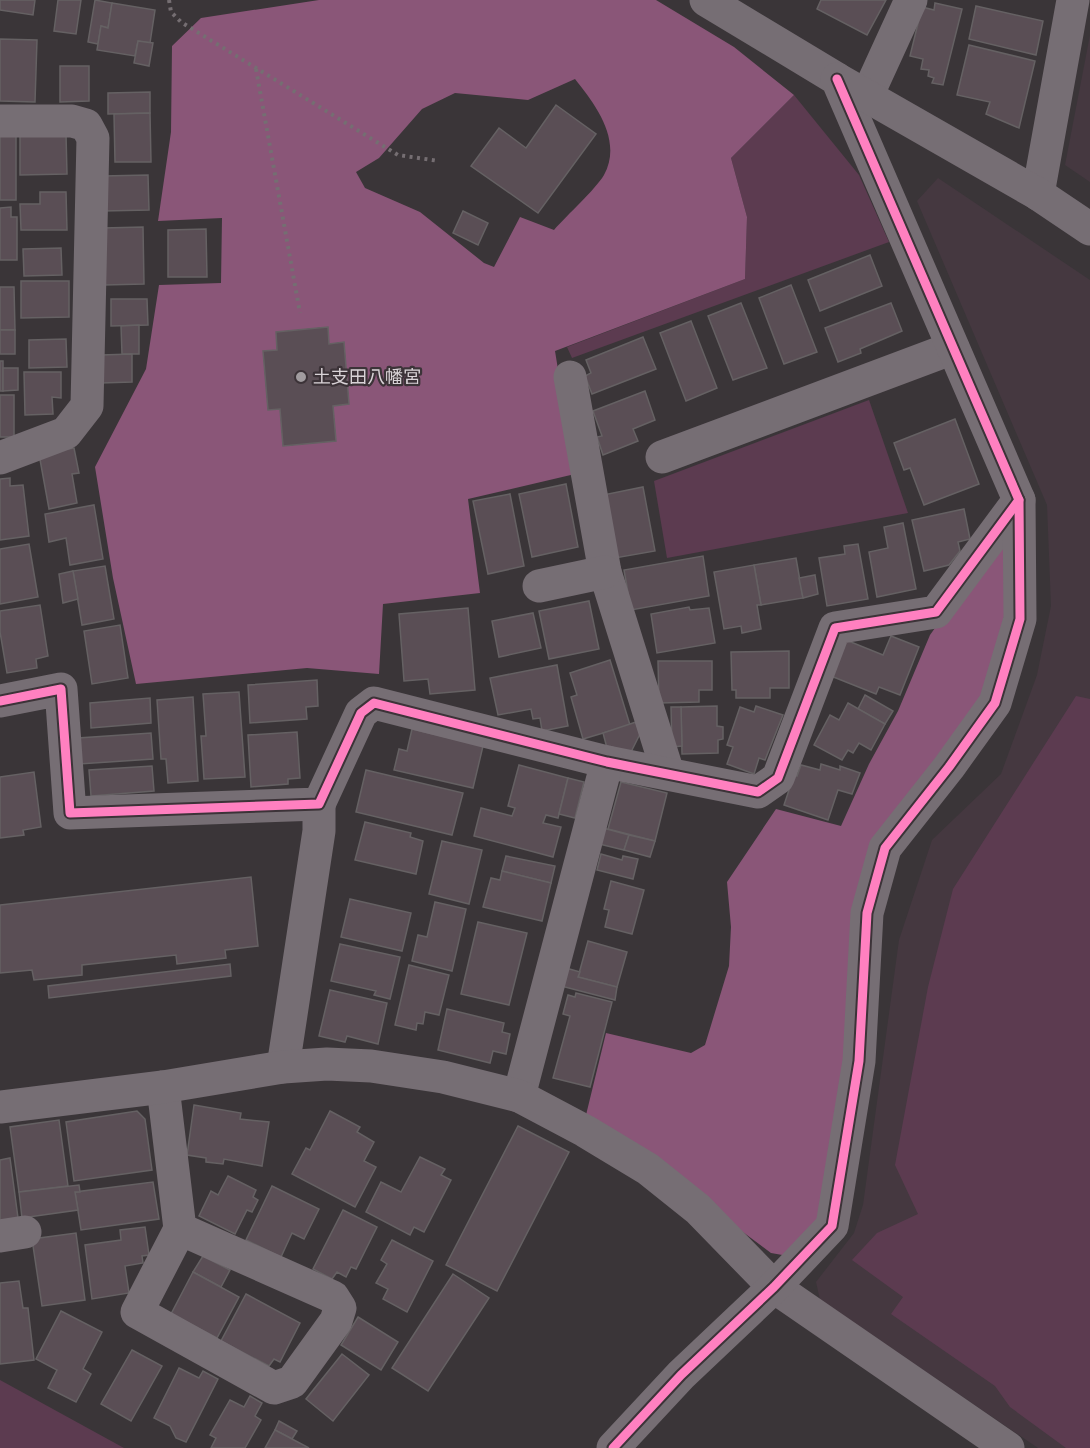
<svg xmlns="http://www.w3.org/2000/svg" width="1090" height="1448" font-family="'Varela Round','Noto Sans JP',sans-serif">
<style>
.built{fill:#453840}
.green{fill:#5c3b50}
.forest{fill:#8a5678;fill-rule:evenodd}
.building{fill:#5a4e55;stroke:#656163;stroke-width:1.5}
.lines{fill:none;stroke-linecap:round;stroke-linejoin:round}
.path{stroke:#756e72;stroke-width:4;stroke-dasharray:3 4.5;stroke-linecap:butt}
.minor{stroke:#766e74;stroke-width:33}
.tertiary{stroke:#766e74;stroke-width:33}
.cycleway-casing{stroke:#3c3338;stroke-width:13}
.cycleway{stroke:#ff80c0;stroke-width:9}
.poi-dot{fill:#a19c9f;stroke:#3c3338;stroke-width:2}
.labels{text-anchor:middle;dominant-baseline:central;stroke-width:4.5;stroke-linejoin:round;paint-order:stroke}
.poi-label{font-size:18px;fill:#d9d3d7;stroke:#3c3338;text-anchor:start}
</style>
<rect width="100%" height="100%" fill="#3a3538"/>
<!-- built -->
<g class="built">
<path d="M1090,35V182L1065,165Z"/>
<path d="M938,178L1090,280V1448H1038L820,1300L816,1282L854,1233L863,1205L899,940L932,840L1001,774L1037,675L1051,606L1047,505L917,201Z"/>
</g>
<!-- green -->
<g class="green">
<path d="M794,95L859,175L889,242L572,358L567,347L745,279L747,217L731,158Z"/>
<path d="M869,400L908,513L667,558L654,481Z"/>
<path d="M1076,696L1090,699V1448H1066L1010,1407L995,1386L891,1314L903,1297L852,1260L877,1233L918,1214L895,1165L928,987L953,889Z"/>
<path d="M0,1380L124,1448H0Z"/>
</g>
<!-- forest -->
<g class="forest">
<path d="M319,0H656L734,47L794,95L731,158L747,217L745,279L555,351L575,474L468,499L480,593L383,604L379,674L307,668L136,684L113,578L95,467L146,369L159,285L221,283L222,218L158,221L171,132L172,46L201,18ZM575,79C595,104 623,140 604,175C595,190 567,215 554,230L520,217L494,267L484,263L420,212L365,188L356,172L379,158L422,109L455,93L528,100ZM327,327L329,344L344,342L349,404L333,406L336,441L283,446L280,409L268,410L263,351L277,350L276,332Z"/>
<path d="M994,545H1003L1014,562L989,699L878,845L850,1060L821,1223L788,1256L771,1253L586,1115L606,1033L691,1053L705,1045L729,966L731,927L727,882L776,809L841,826L869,764L898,711L930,635Z"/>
</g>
<!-- building -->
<g class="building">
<path d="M0,0H35L33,15L0,10Z"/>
<path d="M58,0H81L76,34L54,31Z"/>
<path d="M95,0L112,3L108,28L101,26L98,44L88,42Z"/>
<path d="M821,0H886L867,35L817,9Z"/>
<path d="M112,3L155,10L150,43L138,41L135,56L97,50L101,26L108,28Z"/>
<path d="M935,3L962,9L943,85L932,83L934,78L928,76L929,70L921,69L923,59L910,56L922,7L934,10Z"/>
<path d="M976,6L1043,21L1036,55L969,39Z"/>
<path d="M0,39L37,40L35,102L0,101Z"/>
<path d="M138,41L153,43L149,66L134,63Z"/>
<path d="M969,45L1035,61L1019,128L986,114L990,102L957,95Z"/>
<path d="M60,66H89V101L60,102Z"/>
<path d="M150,92V113L108,114V93Z"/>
<path d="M556,105L596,134L538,213L471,166L499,128L526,148Z"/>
<path d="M150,113L151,162H115L114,114Z"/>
<path d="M66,134L67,174L20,175V135Z"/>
<rect x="0" y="135" width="16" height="65"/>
<path d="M148,175L149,210L103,211V176Z"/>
<path d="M40,192H66L67,230H21L20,204H40Z"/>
<path d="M11,207V217H17V260H0V208Z"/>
<path d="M463,211L488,223L478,245L453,233Z"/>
<path d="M143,227L144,284L104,285L103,228Z"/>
<path d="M206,229L207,277H168V230Z"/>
<path d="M61,248L62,275L24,276L23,249Z"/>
<path d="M870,255L882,286L820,311L808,280Z"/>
<path d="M21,281H69V317L21,318Z"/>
<path d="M791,285L817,352L784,364L759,298Z"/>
<path d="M0,287H14L15,330H0Z"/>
<path d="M111,299H147L148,325L111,326Z"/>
<path d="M741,303L767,368L733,380L708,316Z"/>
<path d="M891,303L902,331L860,349L861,353L838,362L825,328Z"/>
<path d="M691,321L717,388L686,401L660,333Z"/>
<path d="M139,325V354H122L121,326Z"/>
<path d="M328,327L329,344L344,342L349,404L333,406L336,441L283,446L280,409L268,410L263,351L277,350L276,332Z"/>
<rect x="0" y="330" width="15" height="24"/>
<path d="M643,337L656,369L592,394L585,376L591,373L586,360Z"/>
<path d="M66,339L67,367L29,368V340Z"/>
<path d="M132,354V382L101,383V355Z"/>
<rect x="0" y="361" width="3" height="30"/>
<path d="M3,368H18V390L3,391Z"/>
<path d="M24,372H61V398L52,397L53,414L25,415Z"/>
<path d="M645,391L655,420L633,429L638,441L603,455L597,437L602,436L593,411Z"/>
<rect x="0" y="395" width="14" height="42"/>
<path d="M955,419L979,484L924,505L910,468L904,470L894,443Z"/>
<path d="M74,448L79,473L72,474L77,503L49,509L39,454Z"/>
<path d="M10,478V486L23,485L29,536L0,540V479Z"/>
<path d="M566,484L578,547L532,557L519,494Z"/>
<path d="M643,487L655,551L615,558L603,495Z"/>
<path d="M510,494L524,566L488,574L473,501Z"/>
<path d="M94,505L103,559L70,565L66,538L49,542L45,514Z"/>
<path d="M964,509L970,539L958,542L960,551L949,565L924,571L912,520Z"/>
<path d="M903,523L916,589L877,597L869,552L888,548L884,527Z"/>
<path d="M29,544L38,597L0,604V549Z"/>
<path d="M858,544L868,599L827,606L819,558L845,554L844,546Z"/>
<path d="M703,556L709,596L631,610L624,570Z"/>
<path d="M796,558L803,598L761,605L754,565Z"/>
<path d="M754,565L761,605H757L761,629L742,633L741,626L724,629L714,572Z"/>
<path d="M105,566L114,619L82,625L73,571Z"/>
<path d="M73,571L78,599L63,603L59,574Z"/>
<path d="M815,575L818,594L803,598L799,578Z"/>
<path d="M589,601L599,649L549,659L539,611Z"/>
<path d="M40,605L48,656L36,659L37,668L7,673L0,632V611Z"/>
<path d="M689,607L690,610L709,608L715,643L657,653L651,614Z"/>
<path d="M468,608L475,690L430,694L428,679L404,681L399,614Z"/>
<path d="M533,613L541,648L499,657L492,621Z"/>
<path d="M120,625L128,678L92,684L84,631Z"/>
<path d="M891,636L919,647L900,695L879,687L876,694L831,676L846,640L883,655Z"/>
<path d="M789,651V688H770V698H736V690H732L731,652Z"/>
<path d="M610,660L630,725L583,739L571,697L577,695L570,673Z"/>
<path d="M658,661H712V690H699V702L659,703Z"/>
<path d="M557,665L568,726L542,731L540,718L533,719L531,709L498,715L490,678Z"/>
<path d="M317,680L318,706L306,707L307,719L250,723L248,685Z"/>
<path d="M239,692L245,777L204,779L201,736H206L203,694Z"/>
<path d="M865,695L893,711L885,724L858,709Z"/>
<path d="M193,697L198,781L168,783L166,759H161L157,700Z"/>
<path d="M150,698L151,723L91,728L90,703Z"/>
<path d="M848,703L885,724L871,750L859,743L853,753L848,750L842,760L814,745L830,715L839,720Z"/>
<path d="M717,706V726L723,727V739L718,740V753L682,754L681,707Z"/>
<path d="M756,706L783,715L765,760L759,758L754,774L727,764L733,747L727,745L740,707L754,712Z"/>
<path d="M671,707H681L682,746L672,747Z"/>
<path d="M636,722L640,734L631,752L607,748L603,733Z"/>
<path d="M412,729L483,746L473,788L394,770L399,749L407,751Z"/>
<path d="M297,732L300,778L288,779V784L251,787L248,735Z"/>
<path d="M151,733L153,759L79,764L78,738Z"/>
<path d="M821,764L840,770V766L860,773L852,794L838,790L828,820L784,805L794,775L797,776L801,765L820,770Z"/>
<path d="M519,765L568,778L558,818L546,815L543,823L561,827L553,857L474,836L481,808L512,816L515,808L508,806Z"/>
<path d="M152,766L154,791L91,796L89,770Z"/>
<path d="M366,770L463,793L452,835L356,812Z"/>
<path d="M34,772L41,827L23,830L24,835L0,838V777Z"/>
<path d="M568,778L584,782L575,818L559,814Z"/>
<path d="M621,782L667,793L655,841L608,829Z"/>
<path d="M365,822L411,833L410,837L423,841L416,874L355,860Z"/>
<path d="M603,828L629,835L624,850L599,844Z"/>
<path d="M629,835L655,841L650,857L624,850Z"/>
<path d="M442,841L482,850L469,904L429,894Z"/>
<path d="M601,854L622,860L623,856L638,859L633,879L597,870Z"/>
<path d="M506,856L555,866L551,883L502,871Z"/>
<path d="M502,871L551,883L542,921L483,907L491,878L500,880Z"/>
<path d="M251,877L258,946L225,950L226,958L177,964L176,955L82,965V975L34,980L32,970L0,973V905Z"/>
<path d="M611,881L644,890L632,934L605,927L609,910L604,909Z"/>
<path d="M350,899L411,913L402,951L341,937Z"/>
<path d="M435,902L466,909L452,971L412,961L418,935L427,937Z"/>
<path d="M478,922L527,933L509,1005L461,994Z"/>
<path d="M588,941L627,952L617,987L578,977Z"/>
<path d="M340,944L400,957L390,999L374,995L376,991L331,981Z"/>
<path d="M230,964L231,976L49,998L48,986Z"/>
<path d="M409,965L449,975L439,1015L425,1012L423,1024L417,1023L416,1030L395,1025Z"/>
<path d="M566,968L580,972L578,977L617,987L615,1000L561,986Z"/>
<path d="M330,990L387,1003L378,1044L347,1036L345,1042L319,1036Z"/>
<path d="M576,993L612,1002L590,1087L553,1078L570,1016L563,1014L568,995L575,997Z"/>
<path d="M447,1009L504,1023L502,1032L510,1034L506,1054L493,1051L490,1063L438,1050Z"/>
<path d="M194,1105L241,1113L240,1119L269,1122L262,1166L224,1159L223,1164L206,1162V1158L187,1155Z"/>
<path d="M137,1111L145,1119L152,1170L74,1181L66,1122Z"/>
<path d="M330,1111L360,1127L357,1132L374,1142L364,1161L376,1167L355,1207L292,1174L306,1148L310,1150Z"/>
<path d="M59,1120L68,1186L19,1192L10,1127Z"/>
<path d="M518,1126L569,1152L497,1291L446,1265Z"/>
<path d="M420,1157L445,1169L441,1175L451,1180L424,1232L414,1227L410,1235L366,1212L381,1182L401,1192Z"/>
<path d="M10,1158L18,1218L0,1221V1160Z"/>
<path d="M228,1176L256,1190L253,1197L258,1200L252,1212L247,1210L235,1234L199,1216L211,1191L218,1195Z"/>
<path d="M153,1182L159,1219L81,1230L75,1192Z"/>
<path d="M79,1185L80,1192H75L78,1210L22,1218L19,1192Z"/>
<path d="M272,1186L319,1209L304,1239L292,1233L281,1257L246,1240Z"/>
<path d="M343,1210L377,1227L356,1269L351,1267L346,1277L337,1272L332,1279L313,1269Z"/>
<path d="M145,1227L149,1255L142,1256L143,1263L125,1266L129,1293L92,1299L85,1245L121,1240L120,1230Z"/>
<path d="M76,1233L85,1300L42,1306L32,1239Z"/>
<path d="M392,1240L433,1261L407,1312L383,1299L388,1289L376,1283L387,1264L381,1260Z"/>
<path d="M203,1256L230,1270L221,1287L193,1272Z"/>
<path d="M193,1272L239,1297L217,1338L171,1314Z"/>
<path d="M453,1274L489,1298L428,1391L392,1368Z"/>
<path d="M19,1281L23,1308H28L34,1360L0,1364V1283Z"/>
<path d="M246,1294L300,1323L280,1362L274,1359L269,1366L221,1341Z"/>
<path d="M61,1311L102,1332L83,1369L91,1374L76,1402L48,1388L57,1370L36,1359Z"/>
<path d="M358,1317L398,1342L381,1370L341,1345Z"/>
<path d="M132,1350L162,1366L131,1421L101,1404Z"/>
<path d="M342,1354L369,1375L333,1421L306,1399Z"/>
<path d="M179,1368L199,1378L203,1371L218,1379L186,1442L176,1438L170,1426L154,1418Z"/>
<path d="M250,1396L262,1403L255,1416L261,1420L245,1448H211L216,1438L210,1435L230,1400L244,1407Z"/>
<path d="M279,1421L297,1431L292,1439L275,1430Z"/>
<path d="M275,1430L309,1448H265Z"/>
</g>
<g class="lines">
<!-- path -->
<g class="path">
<path d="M169,0L171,12L181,22L398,155L439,161"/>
<path d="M256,69L300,313"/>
</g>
<!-- minor -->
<g class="minor">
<path d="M867,96L911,0"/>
<path d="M0,121H72L86,125L93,138L87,406L66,433L0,458"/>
<path d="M1038,194L1073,0"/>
<path d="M570,377L605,572L668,773"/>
<path d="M662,457L953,348"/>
<path d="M539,586L605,572"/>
<path d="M0,701L61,689L70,813L319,804L361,713L374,703L607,762L758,792L778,778L835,628L936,612L1019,500"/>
<path d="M283,1067L319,831V804"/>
<path d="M163,1087L180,1229L137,1312L274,1388L292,1382L336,1321L340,1308L333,1297L180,1229"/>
<path d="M519,1096L607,762"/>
<path d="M0,1107L163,1087L283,1067L327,1064L371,1066L443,1077L519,1096L585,1131L648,1169L698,1209L774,1287L1008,1448"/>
<path d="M0,1236L25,1232"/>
<path d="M613,1448L681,1375L774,1287L832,1226L859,1061L867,913L885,848L949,767L995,703L1020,619L1019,500L837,79L706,0"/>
</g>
<!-- tertiary -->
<path class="tertiary" d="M837,79L1038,194L1090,229"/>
<!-- cycleway casing -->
<g class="cycleway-casing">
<g id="cycleway">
<path d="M0,701L61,689L70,813L319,804L361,713L374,703L607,762L758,792L778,778L835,628L936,612L1019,500"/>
<path d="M613,1448L681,1375L774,1287L832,1226L859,1061L867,913L885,848L949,767L995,703L1020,619L1019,500L837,79"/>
</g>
</g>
<!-- cycleway -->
<use href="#cycleway" class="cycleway"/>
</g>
<!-- markers -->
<circle class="poi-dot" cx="301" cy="377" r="6"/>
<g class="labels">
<!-- poi labels -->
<g class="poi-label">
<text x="313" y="377">土支田八幡宮</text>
</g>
</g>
</svg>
